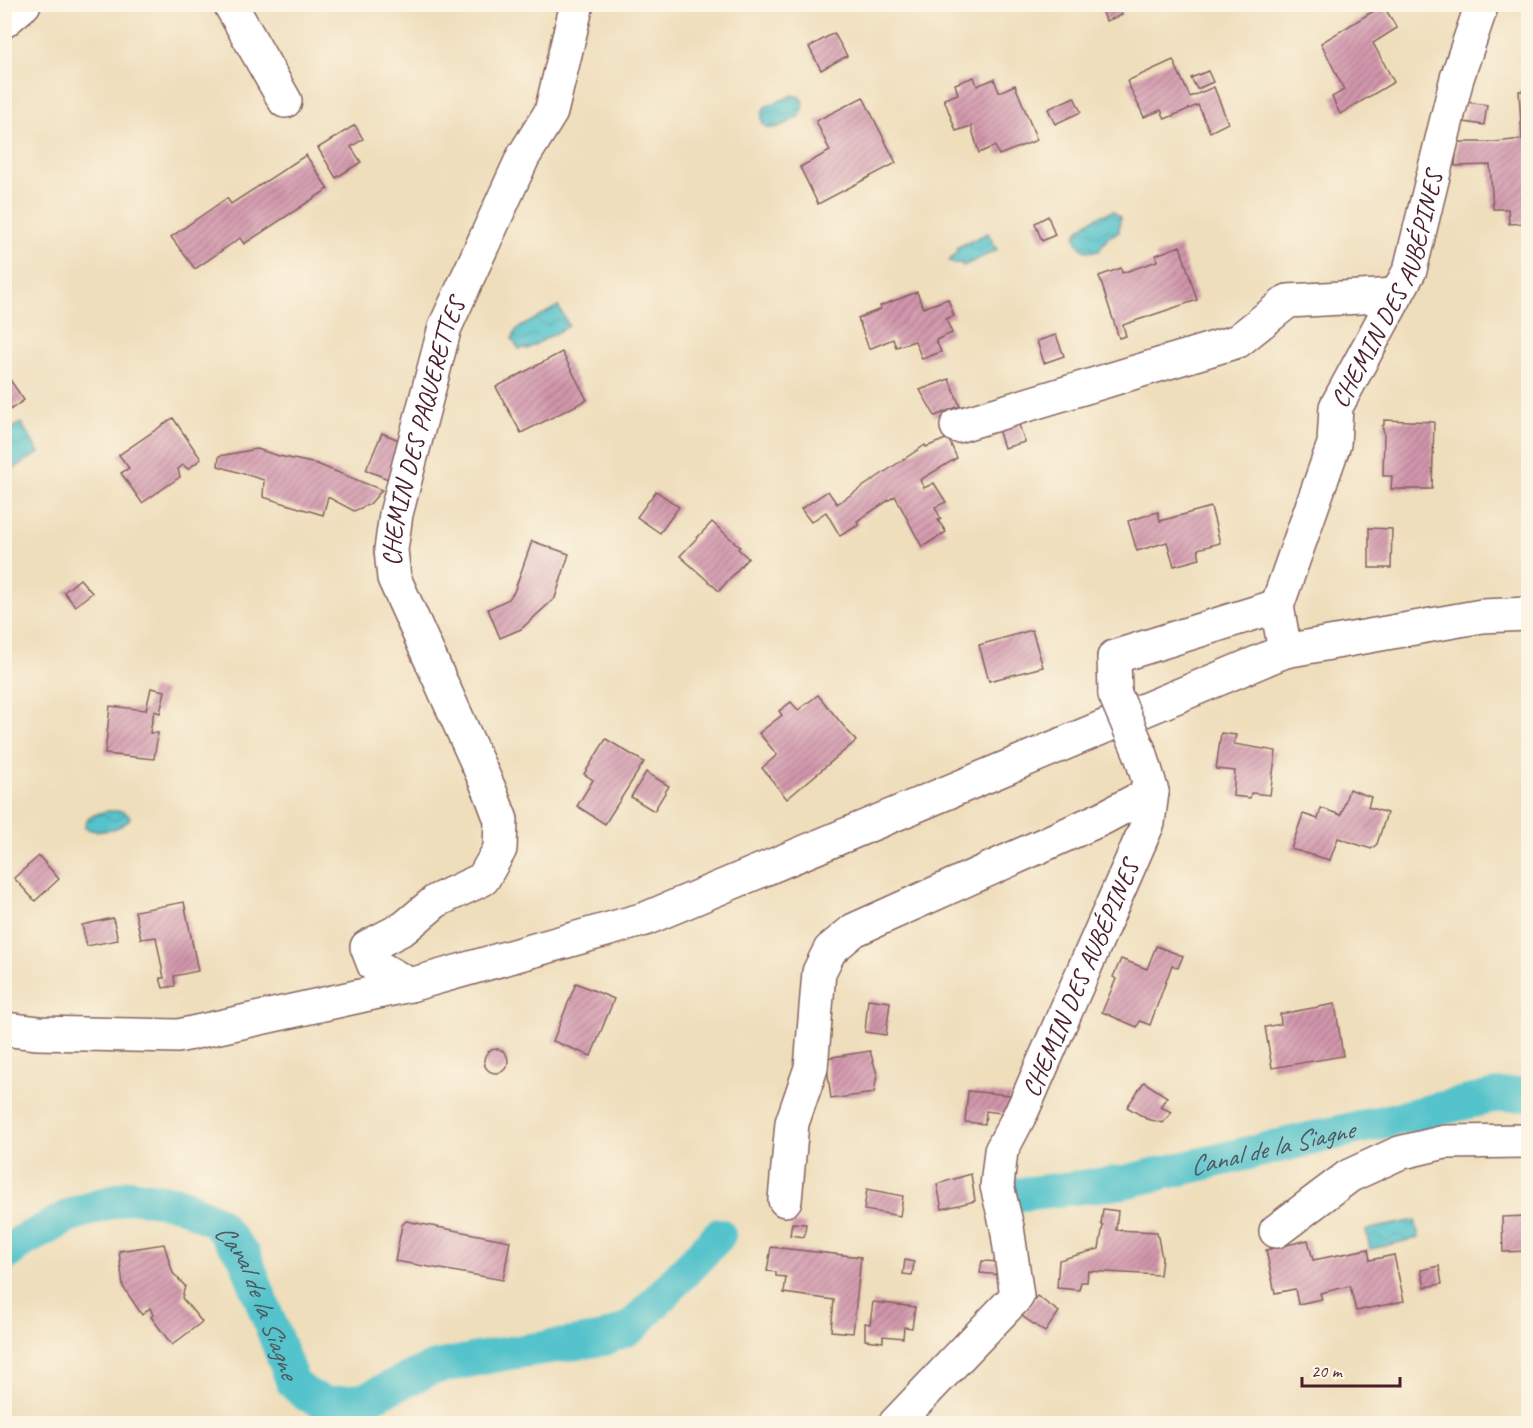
<svg xmlns="http://www.w3.org/2000/svg" width="1533" height="1428" font-family="Caveat,sans-serif">
<style>
.water{fill:url(#water-waves);stroke:#50717b;stroke-width:1.5}
.lines{fill:none;stroke-linecap:round;stroke-linejoin:round}
.canal{stroke:#55c3cb;stroke-width:34}
.building{fill:url(#building-hatch)}
.minor-casing{stroke:#84625e;stroke-width:36}
.minor{stroke:#fff;stroke-width:33}
.minor-bridge-casing{stroke:#84625e;stroke-width:36;stroke-linecap:butt}
.minor-bridge{stroke:#fff;stroke-width:33}
.labels{text-anchor:middle;dominant-baseline:central;stroke-width:6;stroke-linejoin:round;paint-order:stroke}
.street-label{font-size:26px;fill:#4a1f2b;stroke:#fcf5e5}
.water-label{font-size:27px;font-style:italic;fill:#4e5863;stroke:#fcf5e5}
</style>
<defs>
<pattern id="water-waves" width="16" height="10" patternUnits="userSpaceOnUse" patternTransform="scale(1.5)"><rect width="16" height="10" fill="#55c3cb"/><path d="M0 5q4-4 8 0t8 0" fill="none" stroke="#4ca7ae"/></pattern>
<pattern id="building-hatch" width="6" height="6" patternUnits="userSpaceOnUse" patternTransform="scale(1.5)"><rect width="6" height="6" fill="#d196ac"/><path d="M-1 1l2-2M0 6l6-6M5 7l2-2" fill="none" stroke="#ac7a8c"/></pattern>
</defs>
<rect width="100%" height="100%" fill="#fcf5e5"/>
<filter id="ink" filterUnits="userSpaceOnUse"><feTurbulence type="fractalNoise" baseFrequency=".0167" numOctaves="2"/><feDisplacementMap in="SourceGraphic" scale="12" xChannelSelector="R" yChannelSelector="G"/><feConvolveMatrix kernelMatrix="1 2 1 2 8 2 1 2 1" color-interpolation-filters="sRGB"/></filter>
<filter id="wash" filterUnits="userSpaceOnUse"><feTurbulence type="fractalNoise" baseFrequency=".008" numOctaves="4" result="noise"/><feDisplacementMap in="SourceGraphic" scale="24" xChannelSelector="R" yChannelSelector="G"/><feGaussianBlur stdDeviation="1.35" result="paint"/><feColorMatrix in="noise" values="0 0 0 0 0 0 0 0 0 0 0 0 0 0 0 0 0 1.4 0 .05"/><feComposite in="paint" operator="in"/></filter>
<g filter="url(#wash)">
<rect width="100%" height="100%" fill="#efdebc"/>
<!-- water -->
<g class="water">
<path d="M793,95L799,97L804,103L800,116C793,119 782,127 773,128C760,129 760,115 765,107Z"/>
<path d="M1113,211L1120,217L1119,232L1108,237L1099,251C1085,253 1079,250 1075,236C1080,224 1100,215 1113,211Z"/>
<path d="M988,233L997,250L963,266L961,263L954,264L949,261L957,252L956,248Z"/>
<path d="M558,306L569,326L527,349L526,348L519,349L512,339L517,329Z"/>
<path d="M21,423L39,453L5,474V432Z"/>
<path d="M107,811H122L129,815L130,818C120,831 99,834 85,828C84,816 97,814 107,811Z"/>
<path d="M1415,1220L1419,1238L1370,1249L1366,1230Z"/>
</g>
<g class="lines">
<!-- canal -->
<g class="canal">
<path id="s1" d="M1014,1195L1124,1182L1499,1095L1528,1094"/>
<path id="s2" d="M4,1256L21,1242L74,1214L130,1196L179,1203L216,1222L244,1255L293,1383L305,1394L328,1404L366,1399L432,1368L503,1354L604,1339L632,1327L719,1235"/>
</g>
</g>
<g id="blocks">
<!-- building -->
<g class="building">
<path d="M1100,4H1118L1122,15L1106,21Z"/>
<path d="M1383,5L1397,28L1373,43L1394,82L1340,114L1332,97L1344,90L1321,43Z"/>
<path d="M834,33L847,56L821,70L809,47Z"/>
<path d="M1173,60L1190,97L1214,87L1228,123L1210,132L1198,105L1165,119L1161,110L1144,117L1127,81Z"/>
<path d="M1208,71L1213,82L1197,89L1191,78Z"/>
<path d="M974,77L977,86L994,79L999,92L1015,85L1037,140L999,155L995,146L979,153L971,126L956,131L944,99L958,94L955,84Z"/>
<path d="M1528,90V223L1509,224L1508,209H1493L1490,165L1455,166L1457,142H1495L1522,139L1519,91Z"/>
<path d="M863,97L896,163L818,204L800,167L830,151L816,121Z"/>
<path d="M1074,97L1081,112L1055,124L1048,109Z"/>
<path d="M1467,102L1487,105L1484,125L1464,122Z"/>
<path d="M355,125L363,139L351,147L361,162L336,178L318,148Z"/>
<path d="M306,155L328,189L244,244L240,238L195,269L171,237L227,198L231,204Z"/>
<path d="M1048,216L1055,235L1042,241L1035,223Z"/>
<path d="M1180,246L1197,300L1123,325L1126,336L1119,338L1099,276L1121,268L1122,273L1157,261L1156,255Z"/>
<path d="M917,292L923,308L948,299L954,316L946,319L952,333L936,340L941,352L922,359L915,341L896,347L893,339L869,349L858,318L881,309L880,306Z"/>
<path d="M1056,335L1064,356L1044,363L1037,341Z"/>
<path d="M562,352L587,400L521,433L496,387Z"/>
<path d="M4,371L24,400L4,414Z"/>
<path d="M949,379L960,406L935,416L920,390Z"/>
<path d="M173,418L201,459L188,469L183,465L178,469L180,477L142,503L121,473L129,468L119,455Z"/>
<path d="M1017,419L1025,442L1004,448L997,426Z"/>
<path d="M1384,420L1434,422L1432,489H1391L1392,476H1383L1384,433L1382,426L1384,425Z"/>
<path d="M382,433L406,443L393,481L366,470Z"/>
<path d="M948,438L957,458L920,480L924,488L934,483L946,502L935,507L941,519L938,520L946,532L922,547L895,496L857,521L859,525L840,536L826,512L811,522L801,509L828,491L837,504L925,445L926,447Z"/>
<path d="M257,449L279,456L317,464L382,490L370,504L354,511L328,497L323,515L263,497L264,480L218,466L219,456Z"/>
<path d="M656,491L679,507L660,533L637,517Z"/>
<path d="M1211,507L1220,543L1198,549L1200,559L1174,566L1167,542L1137,551L1128,521L1158,512L1160,521Z"/>
<path d="M712,522L740,547L738,549L748,558L719,591L680,556Z"/>
<path d="M1369,528L1392,529L1391,568H1369Z"/>
<path d="M532,541L569,554L555,598L521,629L500,638L488,609L509,599L514,592Z"/>
<path d="M80,579L92,593L75,606L64,592Z"/>
<path d="M1032,630L1043,667L989,681L979,645Z"/>
<path d="M151,688L165,691L160,713L154,711L151,727L150,733H158L154,759L105,754L110,706L146,710Z"/>
<path d="M818,695L856,741L787,799L762,768L777,755L759,733L782,715L779,711L791,702L798,710Z"/>
<path d="M1221,733L1236,735L1234,744L1276,751L1270,795L1251,793L1250,798L1233,796L1235,771L1216,769Z"/>
<path d="M606,739L644,762L605,824L577,806L593,780L584,774Z"/>
<path d="M646,772L669,786L654,811L631,797Z"/>
<path d="M1349,789L1371,797L1368,807L1387,813L1377,844L1371,849L1338,838L1330,860L1291,849L1303,814L1318,819L1321,808L1341,815Z"/>
<path d="M39,856L59,879L35,901L14,878Z"/>
<path d="M184,902L198,971L174,976L175,986L163,988L160,978H164L156,937L141,939L135,911Z"/>
<path d="M113,918L118,940L87,946L82,925Z"/>
<path d="M1156,946L1183,956L1178,968L1172,965L1150,1025L1140,1021L1137,1027L1102,1012L1116,979L1113,977L1121,959L1147,969Z"/>
<path d="M576,983L614,999L591,1056L553,1041Z"/>
<path d="M868,999L890,1002L886,1035L865,1032Z"/>
<path d="M1335,1004L1343,1056L1272,1068L1265,1027L1281,1024L1280,1014Z"/>
<circle cx="496" cy="1061" r="12"/>
<path d="M870,1051L877,1074L874,1093L831,1099L826,1058Z"/>
<path d="M1144,1082L1167,1097L1160,1107L1172,1112L1163,1123L1147,1119L1127,1107Z"/>
<path d="M968,1091L1010,1095L1008,1114L986,1111L985,1124L965,1122Z"/>
<path d="M971,1174L975,1201L942,1209L937,1184Z"/>
<path d="M867,1189L903,1196L900,1216L864,1210Z"/>
<path d="M1103,1209L1118,1211L1116,1230L1157,1232L1162,1258L1160,1275L1088,1271L1087,1282H1081L1079,1290L1057,1288L1059,1260L1099,1249L1103,1225L1101,1224Z"/>
<path d="M1528,1216V1251L1503,1252L1502,1217Z"/>
<path d="M406,1221L510,1241L503,1280L395,1261L402,1225Z"/>
<path d="M792,1223L806,1224L804,1237L790,1235Z"/>
<path d="M1308,1240L1313,1260L1368,1249L1370,1260L1394,1255L1404,1301L1356,1311L1350,1286L1320,1293L1322,1299L1298,1304L1295,1289L1275,1293L1266,1250Z"/>
<path d="M164,1244L173,1273L185,1286L182,1298L202,1322L172,1345L151,1317L153,1315L150,1308L142,1315L123,1287L119,1251Z"/>
<path d="M771,1247L861,1257L853,1333L831,1331L834,1300L784,1293L786,1277L776,1276V1272L767,1271Z"/>
<path d="M905,1260L914,1262L912,1275L903,1274Z"/>
<path d="M982,1261L1002,1262L1001,1275L980,1273Z"/>
<path d="M1439,1266L1442,1284L1425,1287L1421,1270Z"/>
<path d="M1037,1296L1059,1312L1045,1332L1022,1316Z"/>
<path d="M873,1302L915,1307L912,1328L904,1327L903,1338L883,1336V1342L865,1340V1323L870,1324Z"/>
</g>
</g>
</g>
<g filter="url(#ink)">
<use href="#blocks" fill-opacity="0" stroke="#84625e" stroke-width="1.5"/>
<g class="lines">
<!-- minor casing -->
<g class="minor-casing">
<g id="minor">
<path d="M230,4L285,101"/>
<path d="M4,21L24,4"/>
<path d="M957,426L1238,341L1288,301L1396,295"/>
<path id="s3" d="M1285,651L1277,606L1334,444L1336,407L1410,270L1457,78L1482,4"/>
<path d="M1115,694L1114,657L1277,606"/>
<path id="s4" d="M410,985L374,965L367,947L404,928L436,901L483,879L500,849L501,820L490,791L394,578L391,550L396,514L445,327L523,157L551,112L577,4"/>
<path d="M4,1029L38,1033L178,1036L410,985L645,919L1285,651L1482,616L1528,614"/>
<path d="M785,1200L792,1123L811,1068L819,972L830,950L854,930L1103,818L1152,792"/>
<path d="M1276,1231L1349,1176L1399,1153L1445,1142L1528,1141"/>
<path id="s5" d="M895,1424L1017,1296L1007,1227L997,1186L1001,1151L1023,1109L1148,823L1152,792L1141,755"/>
</g>
</g>
<!-- minor -->
<use href="#minor" class="minor"/>
<!-- minor-bridge casing -->
<g class="minor-bridge-casing">
<path id="minor-bridge" d="M1115,694L1141,755"/>
</g>
<!-- minor-bridge -->
<use href="#minor-bridge" class="minor-bridge"/>
</g>
</g>
<g class="labels">
<!-- street labels -->
<g class="street-label">
<text stroke="none"><textPath href="#s3" startOffset="384">CHEMIN DES AUBÉPINES</textPath></text>
<text stroke="none"><textPath href="#s4" startOffset="674">CHEMIN DES PAQUERETTES</textPath></text>
<text stroke="none"><textPath href="#s5" startOffset="514">CHEMIN DES AUBÉPINES</textPath></text>
</g>
<!-- water labels -->
<g class="water-label">
<text stroke="none"><textPath href="#s1" startOffset="262">Canal de la Siagne</textPath></text>
<text stroke="none"><textPath href="#s2" startOffset="322">Canal de la Siagne</textPath></text>
</g>
</g>
<!-- margin -->
<rect width="1533" height="1428" fill="none" stroke="#fcf5e5" stroke-width="24"/>
<!-- scale -->
<path d="M1302 1377v9h98v-9" fill="none" stroke="#4a1f2b" stroke-width="3"/>
<text x="1311" y="1377" font-size="18" fill="#4a1f2b" stroke="#fcf5e5" stroke-width="4.5" paint-order="stroke">20 m</text>
</svg>
